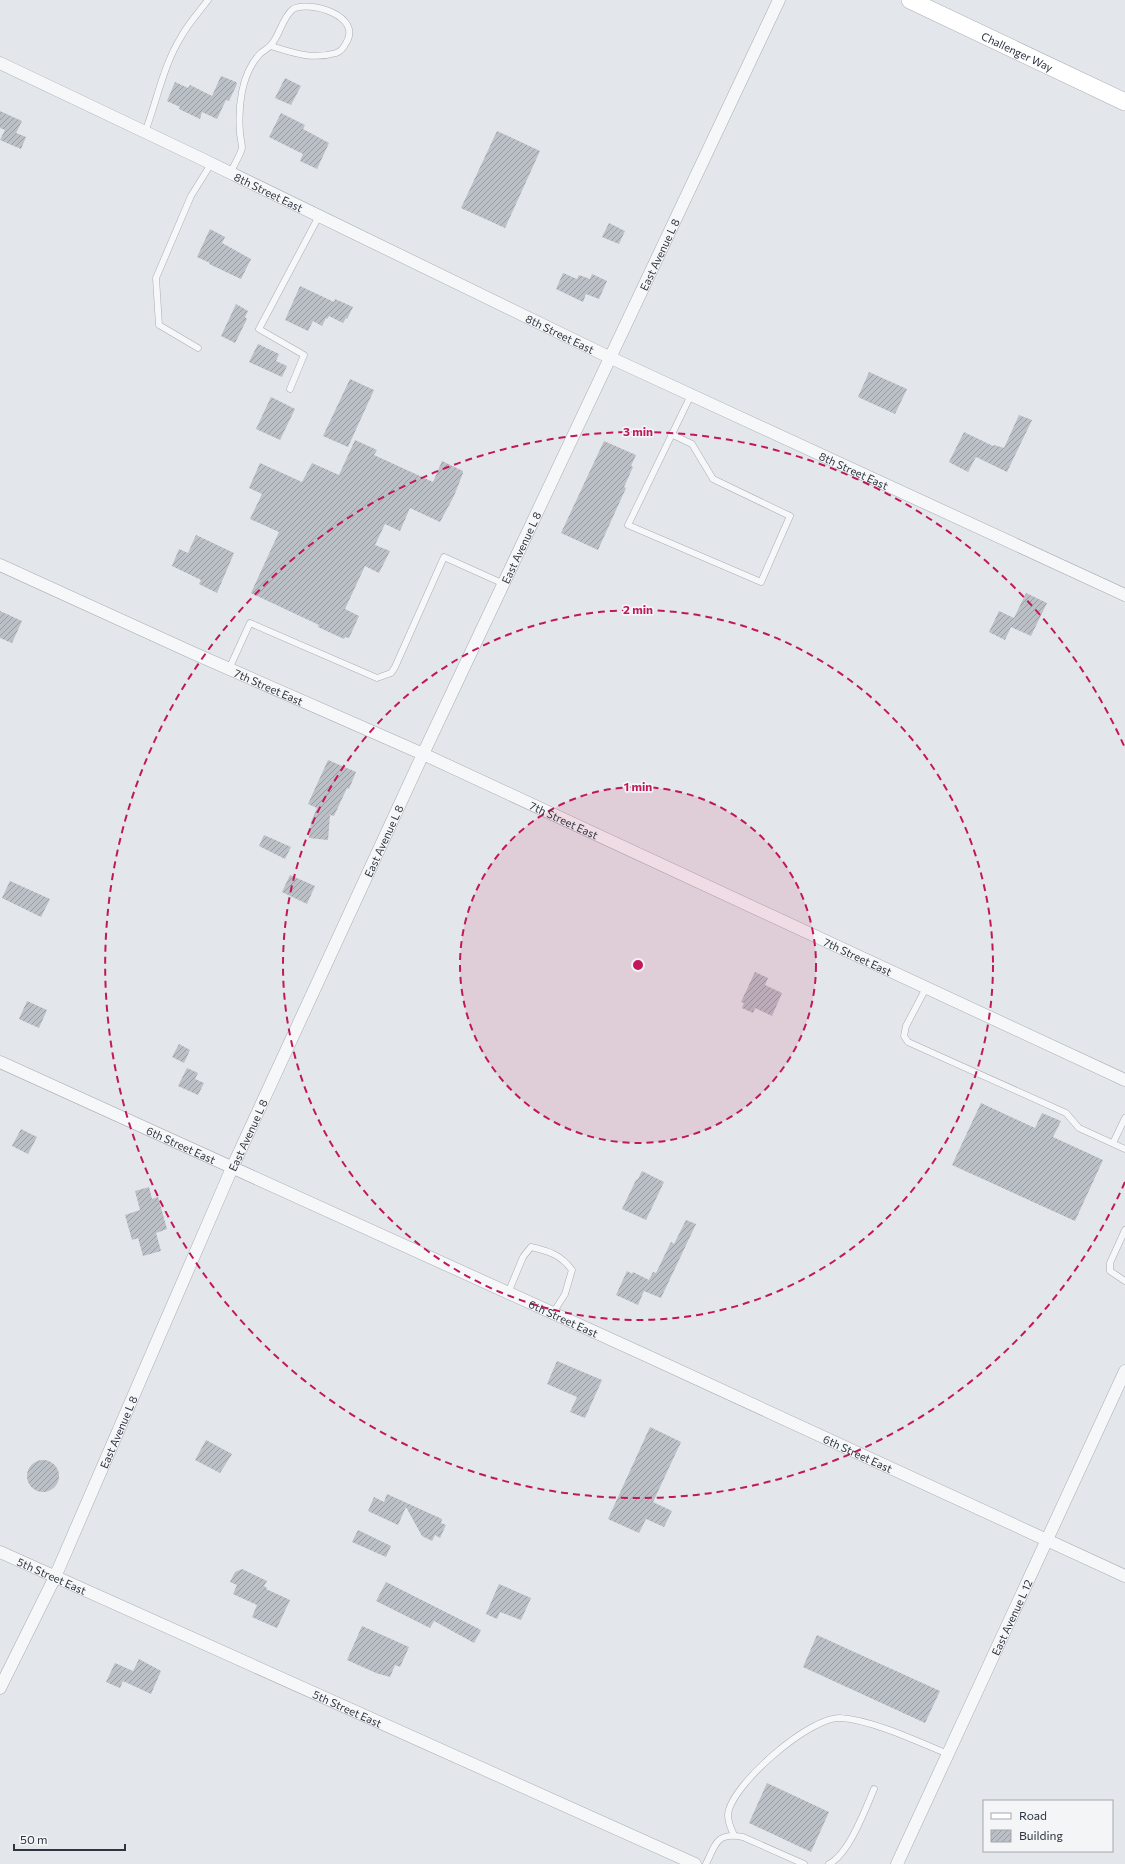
<svg xmlns="http://www.w3.org/2000/svg" width="1125" height="1864" font-family="Commissioner,sans-serif">
<style>
.building{fill:url(#building-hatch)}
.lines{fill:none;stroke-linecap:round;stroke-linejoin:round}
.lane-casing{stroke:#a9adb4;stroke-width:7}
.street-casing{stroke:#a9adb4;stroke-width:13}
.secondary-casing{stroke:#a9adb4;stroke-width:18}
.lane{stroke:#f6f7f9;stroke-width:6}
.street{stroke:#f6f7f9;stroke-width:12}
.secondary{stroke:#fff;stroke-width:17}
.ring{fill:none;stroke:#c2185b;stroke-width:2;stroke-dasharray:7 5}
.labels{text-anchor:middle;dominant-baseline:central;stroke-width:3.5;stroke-linejoin:round;paint-order:stroke}
.street-label{font-size:11px;fill:#2d3540;stroke:#f3f5f7}
.centre{fill:#c2185b;stroke:#f3f5f7;stroke-width:2}
.ring-label{font-size:12px;text-anchor:middle;font-weight:bold;fill:#c2185b;stroke:#f3f5f7;stroke-width:3.5;stroke-linejoin:round;paint-order:stroke}
</style>
<defs>
<pattern id="building-hatch" width="6" height="6" patternUnits="userSpaceOnUse"><rect width="6" height="6" fill="#bbc0c6"/><path d="M-1 1l2-2M0 6l6-6M5 7l2-2" fill="none" stroke="#989da2"/></pattern>
</defs>
<rect width="100%" height="100%" fill="#e3e6ea"/>
<!-- building -->
<g class="building">
<path d="M221,76L236,82L237,84L229,101L226,100L217,119L202,112L200,119L179,109L180,107L167,101L175,82L188,88L190,85L212,96Z"/>
<path d="M285,78L301,86L291,105L275,98Z"/>
<path d="M0,111L22,121L16,133L26,137L21,149L0,140L5,130L0,128Z"/>
<path d="M281,113L305,125L303,129L329,143L317,169L300,161L303,154L269,137Z"/>
<path d="M497,131L540,151L505,228L461,208Z"/>
<path d="M609,223L625,231L619,244L602,237Z"/>
<path d="M210,229L225,237L222,243L251,259L241,279L209,264L210,263L197,257Z"/>
<path d="M563,273L577,279L579,275L590,279L592,274L607,281L599,299L586,294L583,302L556,289Z"/>
<path d="M300,286L334,302L335,299L353,307L347,319L346,318L343,323L329,316L327,319L326,318L322,326L313,321L308,331L285,320Z"/>
<path d="M236,304L248,311L245,317L247,319L235,343L221,336Z"/>
<path d="M258,344L279,354L276,361L287,366L282,377L249,362Z"/>
<path d="M869,372L907,389L895,414L858,397Z"/>
<path d="M350,379L374,390L348,447L323,436Z"/>
<path d="M271,397L295,409L280,440L256,429Z"/>
<path d="M1019,415L1032,420L1007,472L976,457L968,472L949,462L964,432L993,446L994,445L1004,448Z"/>
<path d="M355,440L377,450L374,455L433,482L442,461L463,471V473L454,496L440,522L410,508L400,531L385,524L375,545L390,551L379,573L365,566L345,609L359,616L349,638L345,637L344,639L318,627L319,625L251,593L279,532L250,519L262,494L249,488L260,463L302,482L312,463L339,475Z"/>
<path d="M604,441L636,455L631,466L633,467L624,487L626,488L598,550L561,533Z"/>
<path d="M196,535L234,553L217,593L199,584L201,580L172,566L179,549L188,553Z"/>
<path d="M1026,593L1047,603L1031,636L1011,627L1005,640L989,632L999,611L1014,618Z"/>
<path d="M0,611L22,621L12,643L0,638Z"/>
<path d="M328,760L356,772L349,789L347,788L334,816L330,815L328,840L309,838L311,822L317,808L308,804Z"/>
<path d="M264,835L291,847L285,859L259,846Z"/>
<path d="M290,875L315,886L307,904L282,892Z"/>
<path d="M10,881L50,899L41,917L2,898Z"/>
<path d="M755,972L768,978L765,985L782,993L772,1016L755,1008L753,1013L742,1008L744,1003L741,1002Z"/>
<path d="M27,1001L47,1010L39,1028L19,1019Z"/>
<path d="M179,1044L190,1050L184,1063L172,1057Z"/>
<path d="M187,1068L198,1073L195,1079L204,1083L198,1095L178,1086Z"/>
<path d="M981,1103L1035,1128L1042,1113L1061,1121L1053,1137L1103,1160L1075,1221L952,1165Z"/>
<path d="M21,1129L37,1137L28,1154L12,1146Z"/>
<path d="M642,1171L664,1182L646,1220L622,1209L636,1180L638,1179Z"/>
<path d="M149,1187L152,1199L158,1197L167,1229L156,1233L161,1251L143,1256L138,1238L132,1240L125,1215L140,1210L135,1191Z"/>
<path d="M686,1220L696,1224L661,1298L644,1291L638,1305L616,1295L627,1271L632,1274L633,1272L649,1280L653,1272L656,1273L671,1242L674,1244Z"/>
<path d="M557,1361L602,1380L585,1418L570,1412L577,1397L547,1384Z"/>
<path d="M650,1427L681,1442L653,1502L672,1511L664,1527L646,1519L639,1533L608,1519Z"/>
<path d="M206,1440L232,1454L220,1473L195,1460Z"/>
<circle cx="43" cy="1476" r="16"/>
<path d="M387,1494L442,1519L441,1523L446,1525L440,1538L435,1535L432,1541L422,1536L406,1507L398,1525L368,1511L374,1497L384,1502Z"/>
<path d="M358,1530L391,1546L386,1557L352,1542Z"/>
<path d="M242,1569L267,1581L264,1586L267,1588L266,1589L290,1600L277,1628L252,1617L257,1605L233,1594L237,1585L230,1582L235,1572Z"/>
<path d="M386,1582L481,1630L474,1643L434,1621L430,1628L376,1601Z"/>
<path d="M499,1584L531,1598L521,1620L500,1612L497,1619L486,1614Z"/>
<path d="M362,1626L409,1647L400,1667L395,1665L390,1677L376,1673L347,1660Z"/>
<path d="M817,1635L940,1691L925,1723L803,1667Z"/>
<path d="M139,1659L161,1671L151,1694L123,1681L120,1688L106,1682L115,1663L133,1671Z"/>
<path d="M767,1783L829,1812L811,1852L749,1823Z"/>
</g>
<g class="lines">
<!-- lane casing -->
<g class="lane-casing">
<g id="lane">
<path d="M145,132C157,101 163,66 181,37C188,24 199,12 208,0"/>
<path d="M230,173C234,165 240,156 242,148C242,143 240,137 240,133C238,107 241,75 259,55C262,51 268,49 271,45C280,35 282,18 293,9C310,0 363,16 346,43C344,47 340,52 336,53C313,60 293,53 271,46"/>
<path d="M198,348L159,325L156,278L191,196L211,164"/>
<path d="M290,389L304,355L259,329L319,216"/>
<path d="M671,434L692,444L713,479L790,516L761,582L628,525L691,395"/>
<path d="M229,669L250,623L377,678L391,673L395,667L444,557L504,584"/>
<path d="M926,988L906,1026L904,1036L908,1042L1066,1113L1079,1128L1125,1149"/>
<path d="M1113,1143L1125,1118"/>
<path d="M1125,1230L1110,1263V1271L1125,1281"/>
<path d="M508,1293L523,1257L531,1247C549,1251 561,1255 572,1270L565,1294L553,1313"/>
<path d="M734,1835C731,1829 728,1822 728,1815C730,1785 812,1715 841,1718C872,1720 919,1742 948,1754"/>
<path d="M706,1864C716,1843 717,1832 743,1837L804,1864"/>
<path d="M829,1864C849,1854 865,1810 874,1789"/>
</g>
</g>
<!-- street casing -->
<g class="street-casing">
<g id="street">
<path id="s1" d="M0,63L204,160L611,358L1125,595"/>
<path id="s2" d="M0,565L193,653L423,754L1125,1080"/>
<path id="s3" d="M0,1062L643,1354L1125,1576"/>
<path id="s4" d="M0,1552L695,1864"/>
<path id="s5" d="M0,1688L55,1577L232,1168L423,754L779,0"/>
<path id="s6" d="M897,1864L1125,1371"/>
</g>
</g>
<!-- secondary casing -->
<g class="secondary-casing">
<g id="secondary">
<path id="s7" d="M910,0L1125,102"/>
</g>
</g>
<!-- lane -->
<use href="#lane" class="lane"/>
<!-- street -->
<use href="#street" class="street"/>
<!-- secondary -->
<use href="#secondary" class="secondary"/>
</g>
<!-- distance rings -->
<circle cx="638" cy="965" r="178" fill="#c2185b" fill-opacity=".12"/>
<g class="ring">
<circle cx="638" cy="965" r="178"/>
<circle cx="638" cy="965" r="355"/>
<path d="M1125 1182A533 533 0 1 1 1125 748"/>
</g>
<g class="labels">
<!-- street labels -->
<g class="street-label">
<text stroke="none"><textPath href="#s7" startOffset="119">Challenger Way</textPath></text>
<text stroke="none"><textPath href="#s1" startOffset="298">8th Street East</textPath></text>
<text stroke="none"><textPath href="#s5" startOffset="1578">East Avenue L 8</textPath></text>
<text stroke="none"><textPath href="#s1" startOffset="622">8th Street East</textPath></text>
<text stroke="none"><textPath href="#s1" startOffset="946">8th Street East</textPath></text>
<text stroke="none"><textPath href="#s5" startOffset="1254">East Avenue L 8</textPath></text>
<text stroke="none"><textPath href="#s2" startOffset="295">7th Street East</textPath></text>
<text stroke="none"><textPath href="#s2" startOffset="619">7th Street East</textPath></text>
<text stroke="none"><textPath href="#s5" startOffset="930">East Avenue L 8</textPath></text>
<text stroke="none"><textPath href="#s2" startOffset="943">7th Street East</textPath></text>
<text stroke="none"><textPath href="#s5" startOffset="606">East Avenue L 8</textPath></text>
<text stroke="none"><textPath href="#s3" startOffset="199">6th Street East</textPath></text>
<text stroke="none"><textPath href="#s3" startOffset="619">6th Street East</textPath></text>
<text stroke="none"><textPath href="#s5" startOffset="282">East Avenue L 8</textPath></text>
<text stroke="none"><textPath href="#s3" startOffset="943">6th Street East</textPath></text>
<text stroke="none"><textPath href="#s4" startOffset="57">5th Street East</textPath></text>
<text stroke="none"><textPath href="#s6" startOffset="272">East Avenue L 12</textPath></text>
<text stroke="none"><textPath href="#s4" startOffset="381">5th Street East</textPath></text>
</g>
</g>
<circle cx="638" cy="965" r="6" class="centre"/>
<g class="ring-label">
<text x="638" y="436">3 min</text>
<text x="638" y="614">2 min</text>
<text x="638" y="791">1 min</text>
</g>
<!-- legend -->
<rect x="983" y="1800" width="130" height="52" fill="#f3f5f7" stroke="#a4a8ae"/>
<rect x="991" y="1813" width="20" height="6" fill="#ffffff" stroke="#a4a8ae"/>
<text x="1019" y="1820" font-size="12" fill="#2d3540">Road</text>
<rect x="991" y="1830" width="20" height="12" fill="url(#building-hatch)" stroke="#a4a8ae"/>
<text x="1019" y="1840" font-size="12" fill="#2d3540">Building</text>
<!-- scale -->
<path d="M14 1844v6h111v-6" fill="none" stroke="#2d3540" stroke-width="2"/>
<text x="20" y="1844" font-size="12" fill="#2d3540" stroke="#f3f5f7" stroke-width="3" paint-order="stroke">50 m</text>
</svg>
